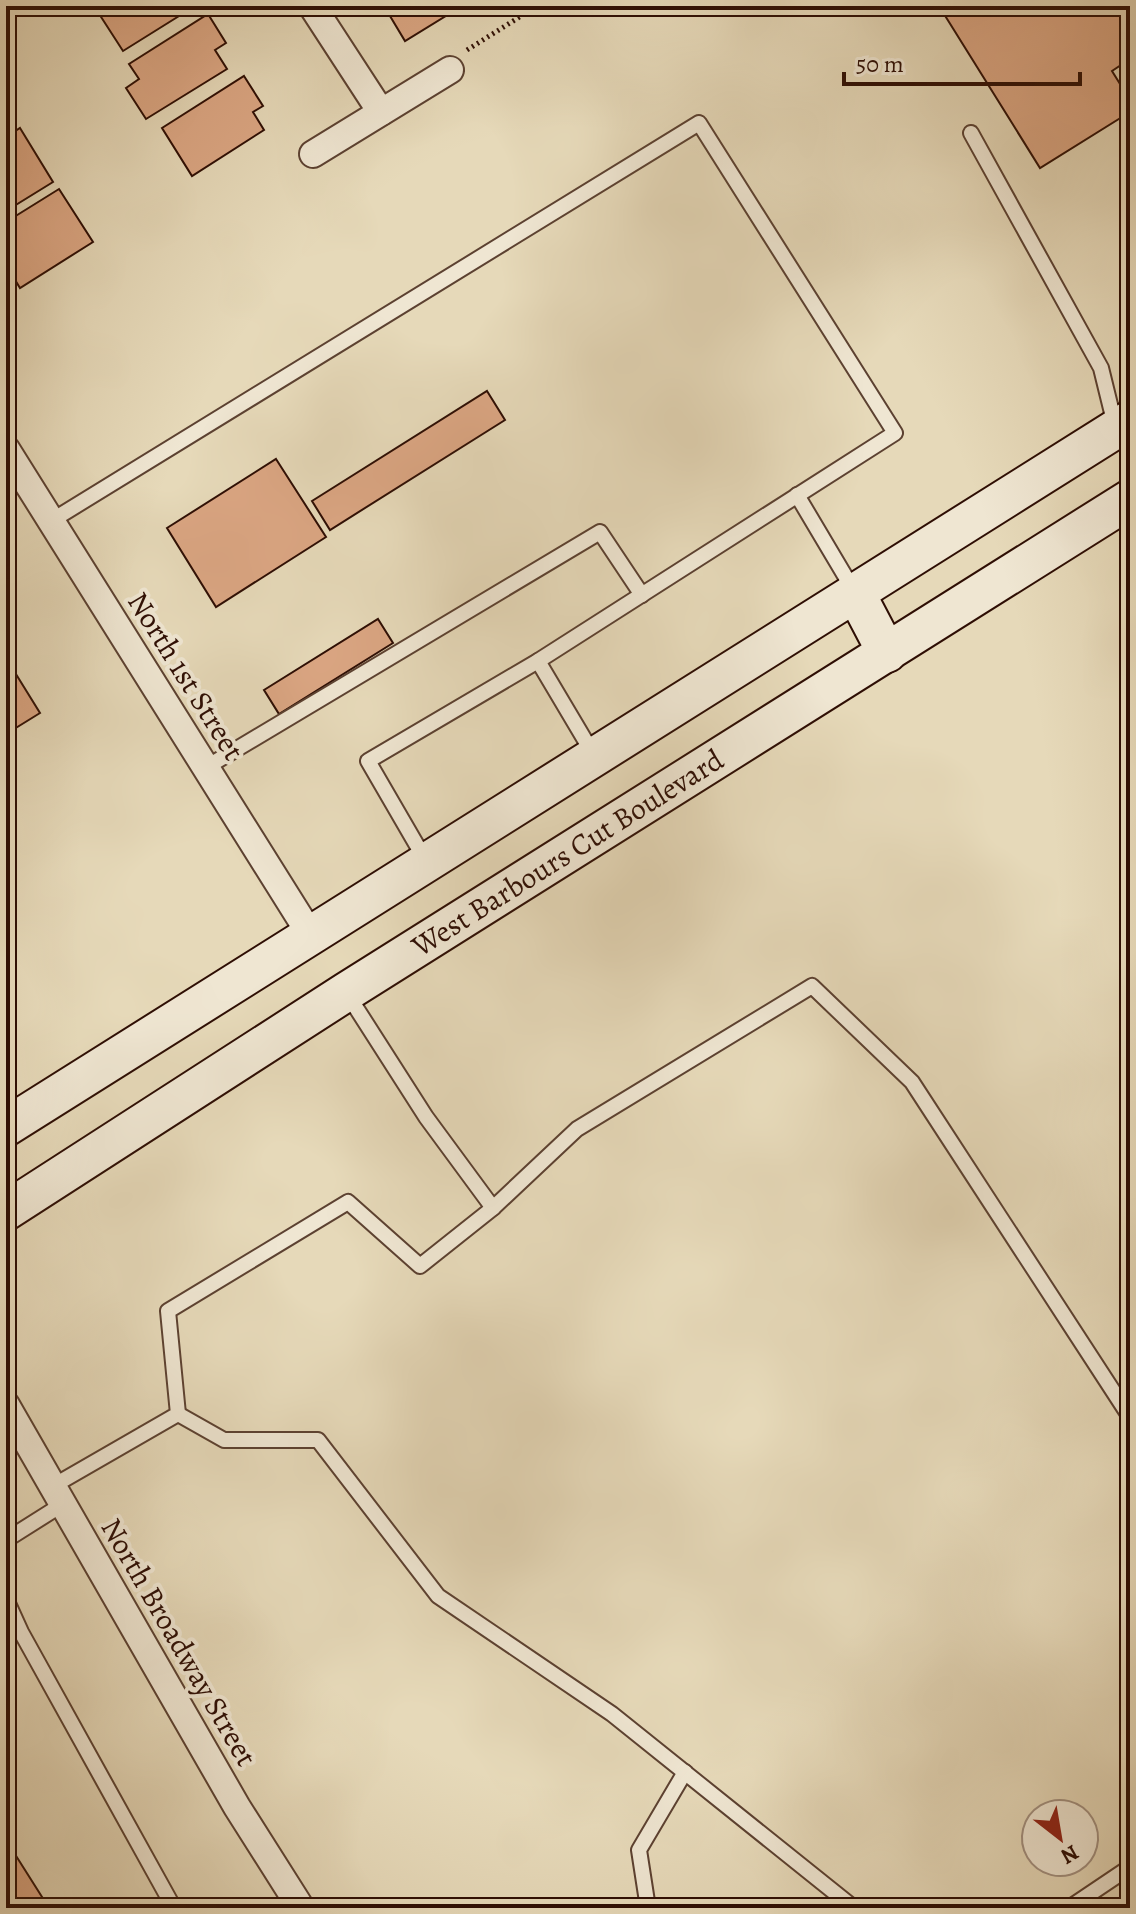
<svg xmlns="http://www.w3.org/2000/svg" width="1136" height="1914" font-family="Alegreya,serif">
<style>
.building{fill:#dba683;stroke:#2e0e04;stroke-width:2}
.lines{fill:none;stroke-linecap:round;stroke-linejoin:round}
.lane-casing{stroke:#5c4131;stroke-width:18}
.street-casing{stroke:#5c4131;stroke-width:30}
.secondary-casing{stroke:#2e0e04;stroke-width:42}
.path{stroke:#2e0e04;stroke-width:5;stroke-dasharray:2 4;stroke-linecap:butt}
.lane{stroke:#efe6d2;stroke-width:14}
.street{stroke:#efe6d2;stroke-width:26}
.secondary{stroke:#efe6d2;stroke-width:38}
.labels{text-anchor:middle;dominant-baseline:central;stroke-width:8;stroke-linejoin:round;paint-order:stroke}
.street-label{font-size:30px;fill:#2e0e04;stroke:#efe6d2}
</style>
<rect width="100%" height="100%" fill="#e6d9b9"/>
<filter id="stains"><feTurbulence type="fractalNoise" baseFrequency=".0025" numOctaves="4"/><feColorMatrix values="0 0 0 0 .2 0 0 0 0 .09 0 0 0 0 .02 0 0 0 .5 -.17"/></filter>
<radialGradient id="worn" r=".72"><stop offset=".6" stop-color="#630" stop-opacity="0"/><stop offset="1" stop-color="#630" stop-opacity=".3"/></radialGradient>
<!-- building -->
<g class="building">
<path d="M94,6H195L123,51Z"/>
<path d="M384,6H462L405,41Z"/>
<path d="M939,6H1129L1130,59L1112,71L1130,100V112L1040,168Z"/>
<path d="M208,14L226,43L215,50L227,69L146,119L126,88L139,79L129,64Z"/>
<path d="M244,76L263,106L253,112L264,130L192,176L162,128Z"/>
<path d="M20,128L53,182L6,211V137Z"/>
<path d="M59,189L93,242L20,288L6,265V222Z"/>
<path d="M487,391L505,420L330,530L312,501Z"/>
<path d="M276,459L326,537L216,607L167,528Z"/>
<path d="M378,619L393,643L279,714L264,690Z"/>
<path d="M6,658L40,713L6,734Z"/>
<path d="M6,1840L49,1908H6Z"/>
</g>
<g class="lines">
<!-- lane casing -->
<g class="lane-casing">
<g id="lane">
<path d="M971,133L1101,368L1115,425"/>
<path d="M797,495L854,591"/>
<path d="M51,521L699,123L895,433L538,661L368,761L426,861"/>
<path d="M538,661L595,757"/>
<path d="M205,768L600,532L642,595"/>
<path d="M493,1208L577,1129L812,986L912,1082L1130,1417"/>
<path d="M178,1414L224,1440H318L438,1596L612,1714L854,1908"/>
<path d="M53,1486L178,1414L168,1311L348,1202L420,1266L493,1208L426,1117L346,992"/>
<path d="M6,1540L63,1504"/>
<path d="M6,1599L21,1632L174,1908"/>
<path d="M648,1908L639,1850L685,1772"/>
<path d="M1069,1908L1130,1867"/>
</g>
</g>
<!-- street casing -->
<g class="street-casing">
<g id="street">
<path d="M312,6L381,112"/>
<path d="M313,154L450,70"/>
<path d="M6,449L312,937"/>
<path d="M6,1405L237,1807L301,1908"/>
</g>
</g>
<!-- secondary casing -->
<g class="secondary-casing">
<g id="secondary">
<path d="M855,592L887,653"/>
<path d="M6,1127L1130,420"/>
<path id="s1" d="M6,1211L346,992L1130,499"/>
</g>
</g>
<!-- path -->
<path class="path" d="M467,50L537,6"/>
<!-- lane -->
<use href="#lane" class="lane"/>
<!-- street -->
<use href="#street" class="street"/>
<!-- secondary -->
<use href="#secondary" class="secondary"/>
</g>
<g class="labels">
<!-- street labels -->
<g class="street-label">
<text transform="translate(186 676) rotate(58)">North 1st Street</text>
<text stroke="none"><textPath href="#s1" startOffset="666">West Barbours Cut Boulevard</textPath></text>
<text transform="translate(179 1642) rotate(60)">North Broadway Street</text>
</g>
</g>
<!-- margin -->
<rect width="1136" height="1914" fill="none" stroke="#e6d9b9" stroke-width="32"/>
<rect x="8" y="8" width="1120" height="1898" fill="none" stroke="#2e0e04" stroke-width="4"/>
<rect x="16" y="16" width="1104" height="1882" fill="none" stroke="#2e0e04" stroke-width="2"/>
<!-- north arrow -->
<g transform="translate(1060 1838) rotate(149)"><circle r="38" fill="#efe6d2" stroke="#a29080" stroke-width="2"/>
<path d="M0-6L14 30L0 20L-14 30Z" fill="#8f2418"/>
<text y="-12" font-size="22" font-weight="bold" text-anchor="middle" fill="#2e0e04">N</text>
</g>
<!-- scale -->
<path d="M844 72v12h236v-12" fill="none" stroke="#2e0e04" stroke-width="4"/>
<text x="856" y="72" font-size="24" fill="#2e0e04" stroke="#efe6d2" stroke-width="6" paint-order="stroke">50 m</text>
<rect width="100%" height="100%" filter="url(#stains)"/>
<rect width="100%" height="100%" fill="url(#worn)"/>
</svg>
